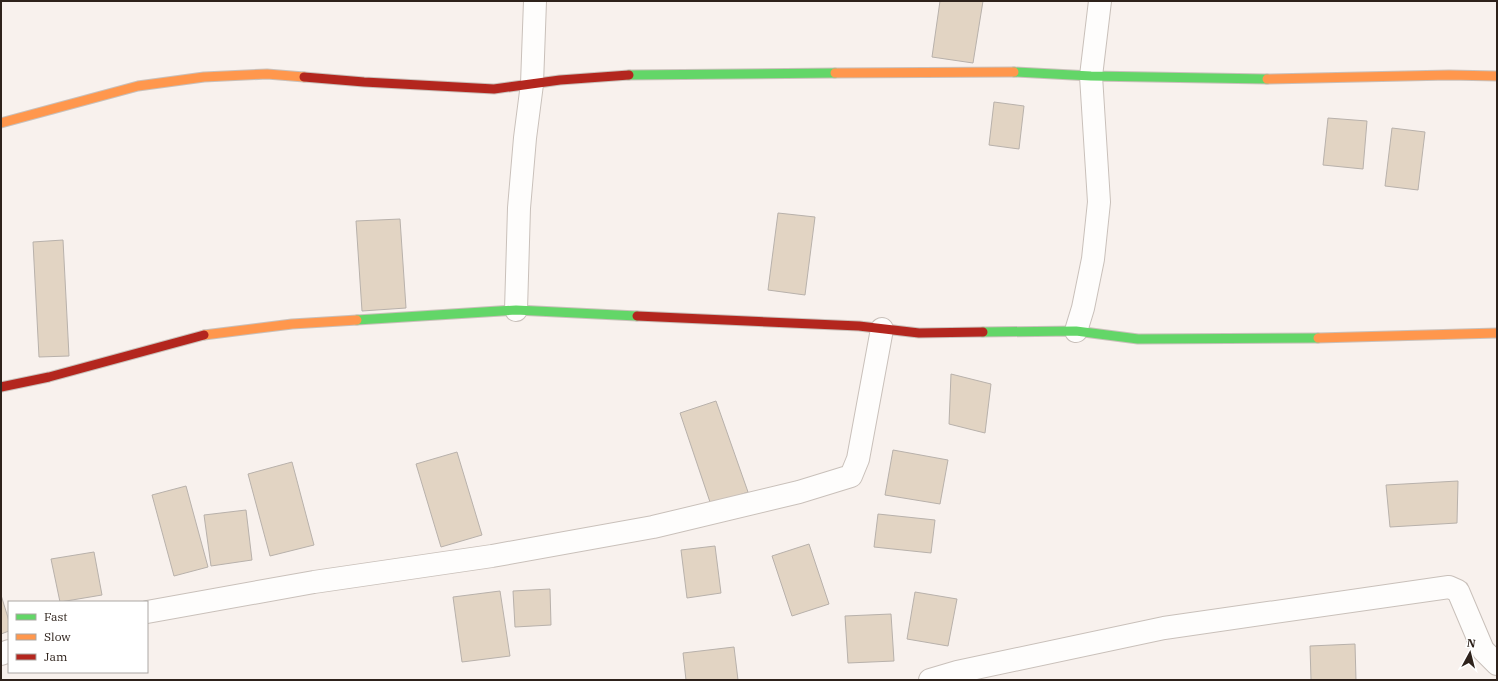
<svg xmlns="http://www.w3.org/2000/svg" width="1498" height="681" font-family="'IBM Plex Serif',serif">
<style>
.building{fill:#e2d4c3;stroke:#b8b1ab}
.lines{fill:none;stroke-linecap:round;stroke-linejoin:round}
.street-casing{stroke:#c9c0ba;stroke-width:24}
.fast-casing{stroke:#c9c0ba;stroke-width:11}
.slow-casing{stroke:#c9c0ba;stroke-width:11}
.jam-casing{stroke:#c9c0ba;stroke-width:11}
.street{stroke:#fefdfc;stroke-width:22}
.fast{stroke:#63d668;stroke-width:9}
.slow{stroke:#ff974d;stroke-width:9}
.jam{stroke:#b3261e;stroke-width:9}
</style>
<rect width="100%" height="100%" fill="#f8f1ed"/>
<!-- building -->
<g class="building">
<path d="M940,1H983L973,63L932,57Z"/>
<path d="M994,102L1024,106L1019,149L989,145Z"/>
<path d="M1328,118L1367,121L1363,169L1323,165Z"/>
<path d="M1392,128L1425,132L1418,190L1385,186Z"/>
<path d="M778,213L815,217L805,295L768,290Z"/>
<path d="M400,219L406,308L362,311L356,221Z"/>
<path d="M63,240L69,356L39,357L33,242Z"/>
<path d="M951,374L991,384L985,433L949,424Z"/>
<path d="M716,401L748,492L711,505L680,413Z"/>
<path d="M893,450L948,460L940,504L885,495Z"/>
<path d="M457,452L482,535L441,547L416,464Z"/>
<path d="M292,462L314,545L270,556L248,474Z"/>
<path d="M1458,481L1457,523L1390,527L1386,485Z"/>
<path d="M186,486L208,567L174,576L152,495Z"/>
<path d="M246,510L252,560L211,566L204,515Z"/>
<path d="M878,514L935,520L931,553L874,547Z"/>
<path d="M809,544L829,604L792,616L772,556Z"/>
<path d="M715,546L721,593L687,598L681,550Z"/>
<path d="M94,552L102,595L60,602L51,559Z"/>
<path d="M550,589L551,625L515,627L513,591Z"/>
<path d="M500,591L510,656L462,662L453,597Z"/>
<path d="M915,592L957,599L948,646L907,639Z"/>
<path d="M1,595L9,621V631L1,634Z"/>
<path d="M891,614L894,661L848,663L845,616Z"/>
<path d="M1355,644L1356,680H1311L1310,646Z"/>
<path d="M734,647L738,680H686L683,653Z"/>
</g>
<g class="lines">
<!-- street casing -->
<g class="street-casing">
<g id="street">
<path d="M516,310L519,208L525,138L532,84L535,1"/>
<path d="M1076,331L1083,308L1093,259L1099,202L1091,76L1100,1"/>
<path d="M147,612L314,582L492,556L653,527L799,492L851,476L858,459L882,329"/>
<path d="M1,654L9,651"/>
<path d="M930,680L957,672L1164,628L1449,587L1458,591L1483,650L1497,664"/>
</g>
</g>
<!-- fast casing -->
<g class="fast-casing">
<g id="fast">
<path d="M1014,72L1091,76L1267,79"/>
<path d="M629,75L835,73"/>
<path d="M357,320L516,310L637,316"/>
<path d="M983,332L1076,331L1138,339L1318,338"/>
</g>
</g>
<!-- slow casing -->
<g class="slow-casing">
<g id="slow">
<path d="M835,73L1014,72"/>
<path d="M1267,79L1449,75L1497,76"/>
<path d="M1,123L138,86L204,77L267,74L304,77"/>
<path d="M204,335L292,324L357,320"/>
<path d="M1318,338L1497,333"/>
</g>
</g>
<!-- jam casing -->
<g class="jam-casing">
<g id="jam">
<path d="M304,77L364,82L494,89L560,80L629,75"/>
<path d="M637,316L859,326L919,333L983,332"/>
<path d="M1,387L49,377L204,335"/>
</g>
</g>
<!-- street -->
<use href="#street" class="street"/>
<!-- fast -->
<use href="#fast" class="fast"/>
<!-- slow -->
<use href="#slow" class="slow"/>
<!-- jam -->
<use href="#jam" class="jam"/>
</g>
<!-- border -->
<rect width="1498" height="681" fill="none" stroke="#2e221b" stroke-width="4"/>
<!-- legend -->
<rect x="8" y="601" width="140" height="72" fill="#ffffff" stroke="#aba7a4"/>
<rect x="16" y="614" width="20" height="6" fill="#63d668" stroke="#aba7a4"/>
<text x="44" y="621" font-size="12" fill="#2e221b">Fast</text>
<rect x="16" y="634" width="20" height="6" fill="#ff974d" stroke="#aba7a4"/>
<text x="44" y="641" font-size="12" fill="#2e221b">Slow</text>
<rect x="16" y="654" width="20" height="6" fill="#b3261e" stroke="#aba7a4"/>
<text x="44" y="661" font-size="12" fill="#2e221b">Jam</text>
<!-- north arrow -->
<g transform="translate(1470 653) rotate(7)" stroke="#ffffff" stroke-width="3" paint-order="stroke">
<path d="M0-3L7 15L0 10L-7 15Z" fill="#2e221b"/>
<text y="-6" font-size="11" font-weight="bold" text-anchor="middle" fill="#2e221b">N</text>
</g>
</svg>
